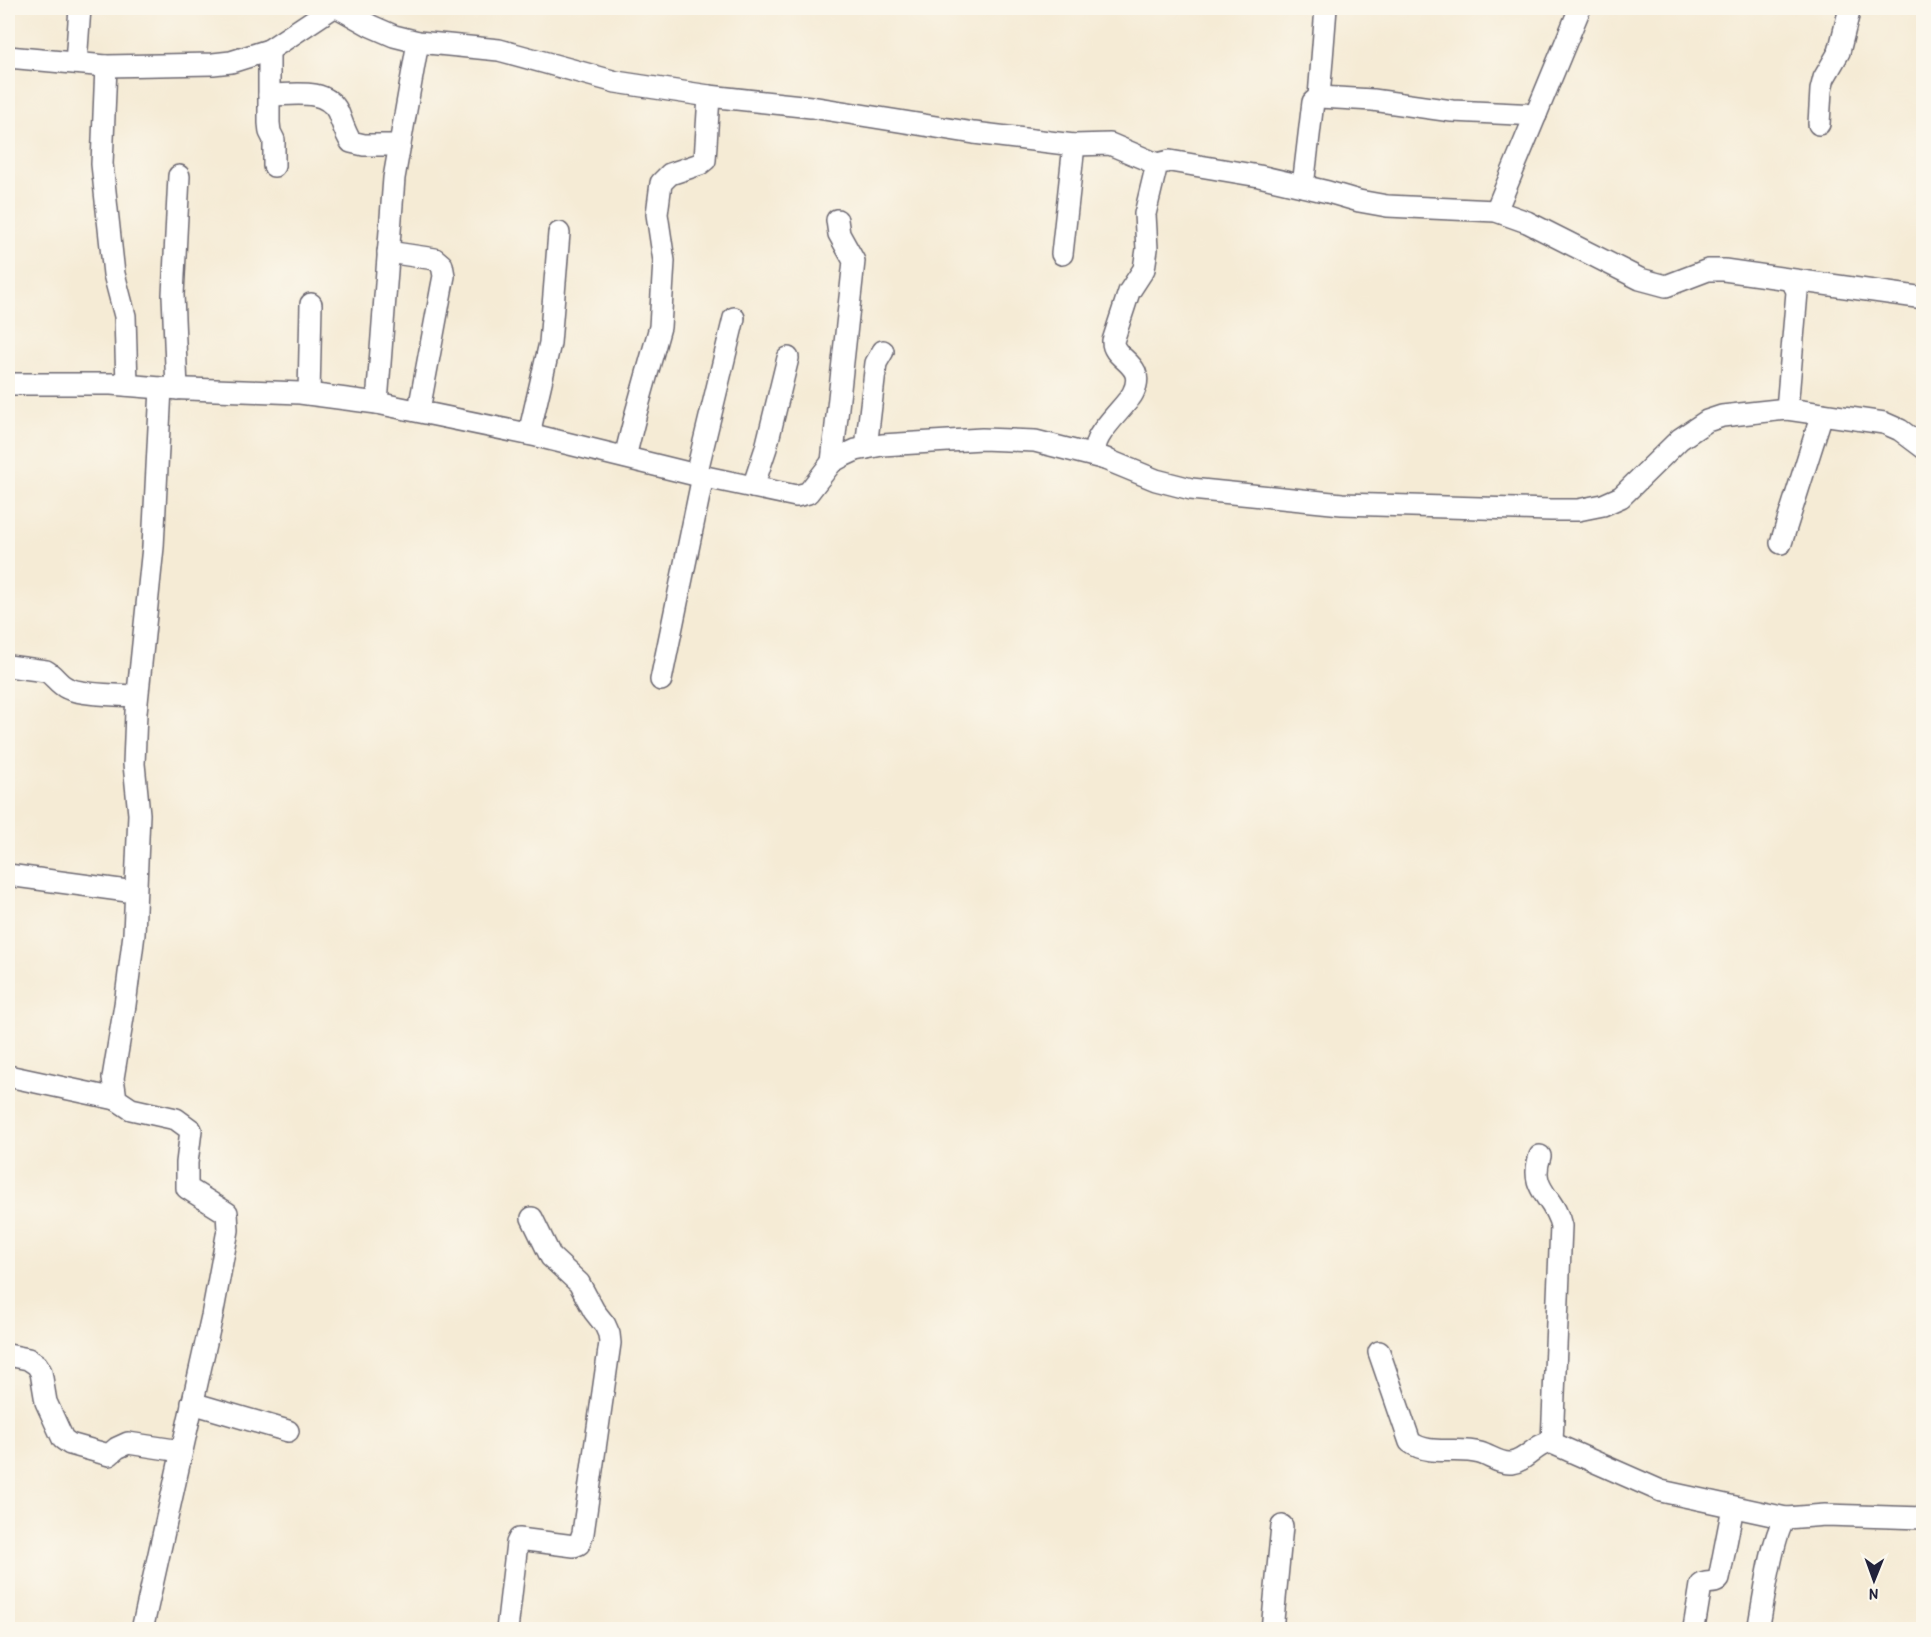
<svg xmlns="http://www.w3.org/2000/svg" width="1931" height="1637" font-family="'Patrick Hand',sans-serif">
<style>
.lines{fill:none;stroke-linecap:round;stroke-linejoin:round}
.minor-casing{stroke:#6c6871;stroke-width:24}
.minor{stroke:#fff;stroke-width:21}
</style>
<rect width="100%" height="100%" fill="#fbf7ec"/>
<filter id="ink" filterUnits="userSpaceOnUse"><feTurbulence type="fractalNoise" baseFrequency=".0167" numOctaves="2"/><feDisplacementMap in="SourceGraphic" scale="12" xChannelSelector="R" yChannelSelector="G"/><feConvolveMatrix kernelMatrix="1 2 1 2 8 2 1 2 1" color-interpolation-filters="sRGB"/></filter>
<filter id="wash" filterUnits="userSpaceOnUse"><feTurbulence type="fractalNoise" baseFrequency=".008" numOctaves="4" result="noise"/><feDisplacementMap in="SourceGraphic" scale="24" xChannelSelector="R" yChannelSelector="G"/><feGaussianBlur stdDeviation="1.35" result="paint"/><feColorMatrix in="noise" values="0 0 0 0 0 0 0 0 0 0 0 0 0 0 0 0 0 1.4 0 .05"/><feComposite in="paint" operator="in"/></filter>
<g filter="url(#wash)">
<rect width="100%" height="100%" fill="#f5ebd5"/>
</g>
<g filter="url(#ink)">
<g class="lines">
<!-- minor casing -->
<g class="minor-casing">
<g id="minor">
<path d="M269,50V123L270,132L274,140V166"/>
<path d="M8,57L106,66L213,64L231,62L269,50L332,8H339L371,26L394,36L418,42L499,50L616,82L709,96L811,107L974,133L1074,145L1110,144L1157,164"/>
<path d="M76,63L80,8"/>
<path d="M106,66L102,164L114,274L125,316L127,385"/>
<path d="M269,95C292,95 326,87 338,112C342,122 345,133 351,142L364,145H400"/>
<path d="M1319,97L1326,8"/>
<path d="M1819,124L1821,90L1824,78L1839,52L1850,8"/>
<path d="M1303,186L1312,110L1313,102L1319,97L1373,100L1452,111L1536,115"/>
<path d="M1496,211L1580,8"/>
<path d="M388,252L435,259L442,265L444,276L442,286L419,410"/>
<path d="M1062,254L1074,145"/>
<path d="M1924,298L1724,270H1708L1666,286L1640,279L1527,222L1496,211L1387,206L1359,201L1328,192L1259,176L1170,161L1157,164L1145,214L1147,249L1144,269L1129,292L1113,341C1112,360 1148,363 1133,393C1126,408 1081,443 1100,457L1156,480L1191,489L1342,504L1551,510H1578L1603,505L1621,497L1680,439L1707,421L1722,416L1787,409L1884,423L1900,430L1924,448"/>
<path d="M8,384H111L161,388L300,393L377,403L537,436L696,475L796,496L808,493L832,462L843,456L856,450L882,445L982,439L1035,441L1106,459"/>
<path d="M177,389L173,295L179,176"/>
<path d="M309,394L311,304"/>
<path d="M377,403L394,178L418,42"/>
<path d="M1787,409L1797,292L1795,286L1789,280"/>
<path d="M529,434L550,343L559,233"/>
<path d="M866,448L876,363L883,351"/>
<path d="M625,457L636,413L660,327L664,261L657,214L661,183L670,174L700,164L705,160L709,96"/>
<path d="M832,462L854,261L839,234L837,220"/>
<path d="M696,475L734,318"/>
<path d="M753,487L766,448L788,358"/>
<path d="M1781,543L1822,414"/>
<path d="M8,666L46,671C54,675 58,684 67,688C80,695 121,695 137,696"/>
<path d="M661,680L703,476"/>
<path d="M8,875L135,892"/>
<path d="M8,1076L116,1099"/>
<path d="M1540,1156C1528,1191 1555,1196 1561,1226L1552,1443"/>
<path d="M1379,1352L1410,1442C1430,1457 1457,1446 1480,1453C1490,1456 1500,1464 1511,1463C1527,1461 1538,1441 1552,1443L1661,1491L1786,1518"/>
<path d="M8,1355L28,1359L37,1365L41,1372L46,1402L63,1439L70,1444L109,1455L117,1448L128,1443L181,1451"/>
<path d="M192,1403L288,1431"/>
<path d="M1694,1628L1701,1585C1706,1580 1715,1585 1719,1579L1733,1507"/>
<path d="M142,1630L212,1316L228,1230L227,1213L187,1188V1163L191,1130L176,1119L131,1109L116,1099L113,1078L125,1005L134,934L139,814L134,764L136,712L153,547L161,388"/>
<path d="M507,1630L517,1543L519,1539L574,1546L579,1544L583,1533L610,1343L609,1334L605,1325L594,1311L579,1283L551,1257L532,1218"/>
<path d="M1272,1630L1282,1526"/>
<path d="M1758,1630C1763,1607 1772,1532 1786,1518L1825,1515L1924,1518"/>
</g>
</g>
<!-- minor -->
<use href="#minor" class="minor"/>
</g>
</g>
<!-- margin -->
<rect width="1931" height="1637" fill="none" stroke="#fbf7ec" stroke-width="30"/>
<!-- north arrow -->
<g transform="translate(1874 1580) rotate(181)" stroke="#fbf7ec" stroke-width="4.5" paint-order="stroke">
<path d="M0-4.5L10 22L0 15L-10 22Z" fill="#22223b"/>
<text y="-9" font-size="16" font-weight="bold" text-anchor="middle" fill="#22223b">N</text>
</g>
</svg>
